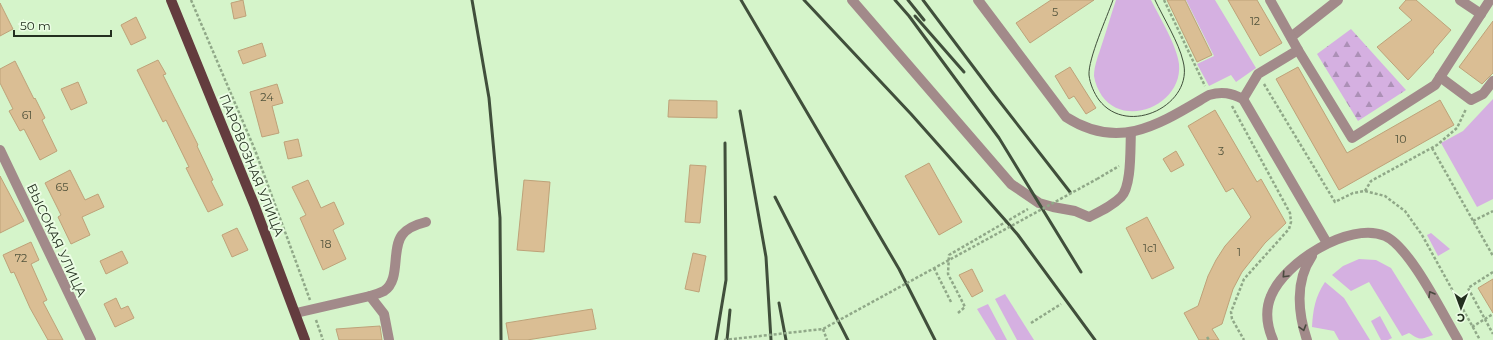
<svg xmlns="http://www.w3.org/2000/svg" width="1493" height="340" font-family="Montserrat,sans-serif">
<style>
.green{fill:#d5b0e1}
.forest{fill:url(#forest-firs)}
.building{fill:#dabe94;stroke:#bea279}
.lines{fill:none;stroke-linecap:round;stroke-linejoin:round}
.path{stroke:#90a888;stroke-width:2.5;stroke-dasharray:3 2;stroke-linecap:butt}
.minor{stroke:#a28a8a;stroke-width:10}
.major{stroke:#633c3e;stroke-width:10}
.tram{stroke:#404f3b;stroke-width:1}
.rail{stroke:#404f3b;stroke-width:3}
.path-bridge{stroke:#90a888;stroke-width:2.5;stroke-dasharray:3 2;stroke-linecap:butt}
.oneway{stroke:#494a3f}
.labels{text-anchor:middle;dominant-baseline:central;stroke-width:4;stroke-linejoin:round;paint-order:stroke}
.number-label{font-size:11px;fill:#51533c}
.street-label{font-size:13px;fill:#232f1f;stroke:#ebfde4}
</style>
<defs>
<pattern id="forest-firs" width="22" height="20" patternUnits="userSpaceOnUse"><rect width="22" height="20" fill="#d5b0e1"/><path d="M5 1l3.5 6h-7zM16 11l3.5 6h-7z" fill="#ac90b6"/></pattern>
</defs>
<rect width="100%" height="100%" fill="#d5f4ca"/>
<!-- green -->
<g class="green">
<path d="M1116,0H1151C1160,18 1177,46 1179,64C1183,104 1126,129 1102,96C1098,90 1095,83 1094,76C1094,65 1099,54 1102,44C1107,29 1111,15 1116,0Z"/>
<path d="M1186,0H1215L1256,68L1236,82L1231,75L1209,86L1197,64L1214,56Z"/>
<path d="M1493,99V199L1477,207L1441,143L1463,131Z"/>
<path d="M1431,233L1450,249L1438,256L1427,235Z"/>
<path d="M1359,259L1376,260L1391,268L1433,335C1420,340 1420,340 1409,333L1402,336L1369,282L1351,291L1332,275L1343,266Z"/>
<path d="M1325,282L1344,298L1370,340H1339L1334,331L1312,327C1313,310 1315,297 1325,282Z"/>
<path d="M1005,294L1034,340H1017L995,299Z"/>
<path d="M988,304L1007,340H996L977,309Z"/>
<path d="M1380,316L1392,338L1388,340H1381L1371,321Z"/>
</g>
<!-- forest -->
<path class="forest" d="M1351,29L1406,90L1358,121L1317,54Z"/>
<!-- building -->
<g class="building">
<path d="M243,0L246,16L234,19L231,3Z"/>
<path d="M1051,0H1094L1030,43L1016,23Z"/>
<path d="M1167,0H1185L1212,55L1197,62Z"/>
<path d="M1228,0H1257L1282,43L1260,56Z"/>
<path d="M1406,0H1416L1451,30L1433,51L1434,52L1408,80L1377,47L1412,20L1399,8Z"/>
<path d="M0,3L13,29L0,36Z"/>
<path d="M136,17L146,38L131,45L121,25Z"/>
<path d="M1493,21V73L1482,84L1459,67Z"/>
<path d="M262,43L266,56L243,64L238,51Z"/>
<path d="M158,60L166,74L163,75L198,145L197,146L213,180L211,181L223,205L208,212L186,168L189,167L166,120L163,122L137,70Z"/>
<path d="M15,61L34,99L35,98L45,118L42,120L57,151L40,160L24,129L20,131L9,111L13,109L0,83V69Z"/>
<path d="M1070,67L1096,108L1086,114L1074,96L1069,99L1055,76Z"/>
<path d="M1298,67L1347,153L1440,100L1454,125L1339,190L1276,79Z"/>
<path d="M78,82L87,103L71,110L61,89Z"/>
<path d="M277,84L283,103L272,106L279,133L262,137L250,92Z"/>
<path d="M669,100L717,101V118L668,117Z"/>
<path d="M1215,110L1257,182L1261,179L1286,223L1265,243L1242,272L1233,289L1222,324L1212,329L1219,340H1199L1184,313L1198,306L1208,276L1216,260L1225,246L1251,217L1233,188L1226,192L1188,126Z"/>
<path d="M298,139L302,156L288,159L284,142Z"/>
<path d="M1176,151L1184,165L1171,172L1163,159Z"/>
<path d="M929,163L962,222L939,235L905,176Z"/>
<path d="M690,165L706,166L700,223L685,222Z"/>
<path d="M70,170L85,200L98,194L104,207L82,217L90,235L71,244L58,217L61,215L45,183Z"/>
<path d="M0,176L24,221L0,233Z"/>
<path d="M308,180L321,208L334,202L344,224L333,230L346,259L323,270L300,218L306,215L292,187Z"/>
<path d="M524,180L550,182L544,252L517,250Z"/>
<path d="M1147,217L1174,268L1152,279L1126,228Z"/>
<path d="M237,228L248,250L232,257L222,235Z"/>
<path d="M31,242L39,260L31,264L47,300L43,302L63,340H48L30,308L14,272L11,273L3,255Z"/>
<path d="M122,251L128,263L106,274L100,261Z"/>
<path d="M693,253L706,256L699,292L685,289Z"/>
<path d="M972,269L983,291L972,297L959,275Z"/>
<path d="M1493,279V313L1478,288Z"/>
<path d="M116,298L121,309L128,306L134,318L115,327L104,304Z"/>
<path d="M592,309L596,329L527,340H509L506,323Z"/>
<path d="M380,326L382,340H339L336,329Z"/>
</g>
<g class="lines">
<!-- path -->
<g class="path">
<path d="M191,0L255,150L310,300"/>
<path d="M1164,0L1205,86"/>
<path d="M1264,84L1335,202L1353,193L1365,191L1385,196L1405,211L1422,235L1480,340"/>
<path d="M1232,106L1290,213L1291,222L1289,229L1244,279L1231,312L1232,319L1244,340"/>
<path d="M1432,148L1493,256"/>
<path d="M1097,179L1119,166"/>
<path d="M1365,191L1371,181L1437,145L1457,128L1466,109"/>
<path d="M1473,221L1493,211"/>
<path d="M934,268L951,302"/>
<path d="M1493,272L1468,288L1493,334"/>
<path d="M958,313L965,307L948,274L949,255L1028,209"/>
<path d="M316,320L323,340"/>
<path d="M1031,323L1061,304"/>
<path d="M1472,327L1493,314"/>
<path d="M823,329L827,340"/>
<path d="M1207,337L1209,340"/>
</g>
<!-- minor -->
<g class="minor">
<path d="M852,0L1011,184L1039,203L1053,207L1075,211L1089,217C1101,211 1112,206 1121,197C1132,186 1130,147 1131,132"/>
<path d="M978,0L1066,117C1120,152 1161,123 1209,95C1222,91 1231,93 1243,99L1327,243"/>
<path d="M1460,0L1481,14"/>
<path d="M1291,37L1338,0"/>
<path d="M1298,50L1352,138L1435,85L1490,0"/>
<path d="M1440,77L1471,100L1483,94L1493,81"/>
<path d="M1243,99L1258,74L1298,50L1270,0"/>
<path d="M0,150L91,340"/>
<path d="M370,296C374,295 380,293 384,291C401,280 391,250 402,235C407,228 418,224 426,222"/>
<path d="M296,313L370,296L384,314L389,340"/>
<path d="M1273,340C1267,326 1265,310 1271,296C1284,263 1349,221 1385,236C1410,247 1443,315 1458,340"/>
<path d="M1307,340C1298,313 1295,281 1312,256"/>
</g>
<!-- major -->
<path class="major" d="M171,0L254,204L305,340"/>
<!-- tram -->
<path class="tram" d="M1113,0C1107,17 1088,59 1089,75C1090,84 1094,93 1099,100C1128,138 1195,104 1183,61C1179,43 1163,17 1155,0"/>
<!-- rail -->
<g class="rail">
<path d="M472,0L489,98L500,218L501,340"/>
<path d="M741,0L899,269L935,340"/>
<path d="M804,0L911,114L1006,221L1018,235L1095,340"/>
<path d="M895,0L909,16L999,138L1081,272"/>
<path d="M908,0L924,20"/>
<path d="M923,0L993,93L1070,192"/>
<path d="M915,16L964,72"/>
<path d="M740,111L766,257L771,340"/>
<path d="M775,197L848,340"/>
<path d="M779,303L786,340"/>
<path d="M716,340L726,280L725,143"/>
<path d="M727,340L730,310"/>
</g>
<!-- path-bridge -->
<path class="path-bridge" d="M724,340L823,329L1097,179"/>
</g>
<!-- one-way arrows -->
<defs><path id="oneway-chevron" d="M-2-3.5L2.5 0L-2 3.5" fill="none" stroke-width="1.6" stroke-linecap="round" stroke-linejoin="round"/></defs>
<g class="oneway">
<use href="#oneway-chevron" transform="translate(1285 275) rotate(133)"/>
<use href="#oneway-chevron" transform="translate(1431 294) rotate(-120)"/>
<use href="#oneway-chevron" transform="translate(1303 328) rotate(74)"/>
</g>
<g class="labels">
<!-- number labels -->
<g class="number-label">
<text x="1055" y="12">5</text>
<text x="1255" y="21">12</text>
<text x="267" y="97">24</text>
<text x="27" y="115">61</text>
<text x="1401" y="139">10</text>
<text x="1221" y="151">3</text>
<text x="62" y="187">65</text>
<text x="326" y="244">18</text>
<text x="1150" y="248">1с1</text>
<text x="1239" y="252">1</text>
<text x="21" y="258">72</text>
</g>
<!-- street labels -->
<g class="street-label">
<text transform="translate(252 165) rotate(68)">ПАРОВОЗНАЯ УЛИЦА</text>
<text transform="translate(57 240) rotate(65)">ВЫСОКАЯ УЛИЦА</text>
</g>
</g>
<!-- north arrow -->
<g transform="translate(1461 308) rotate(181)" stroke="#ebfde4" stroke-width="3" paint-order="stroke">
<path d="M0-3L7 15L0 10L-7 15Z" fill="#232f1f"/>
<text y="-6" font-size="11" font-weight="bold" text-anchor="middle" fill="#232f1f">С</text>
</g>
<!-- scale -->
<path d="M14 30v6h97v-6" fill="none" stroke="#232f1f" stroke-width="2"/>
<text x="20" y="30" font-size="12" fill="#232f1f" stroke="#ebfde4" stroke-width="3" paint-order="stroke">50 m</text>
</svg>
